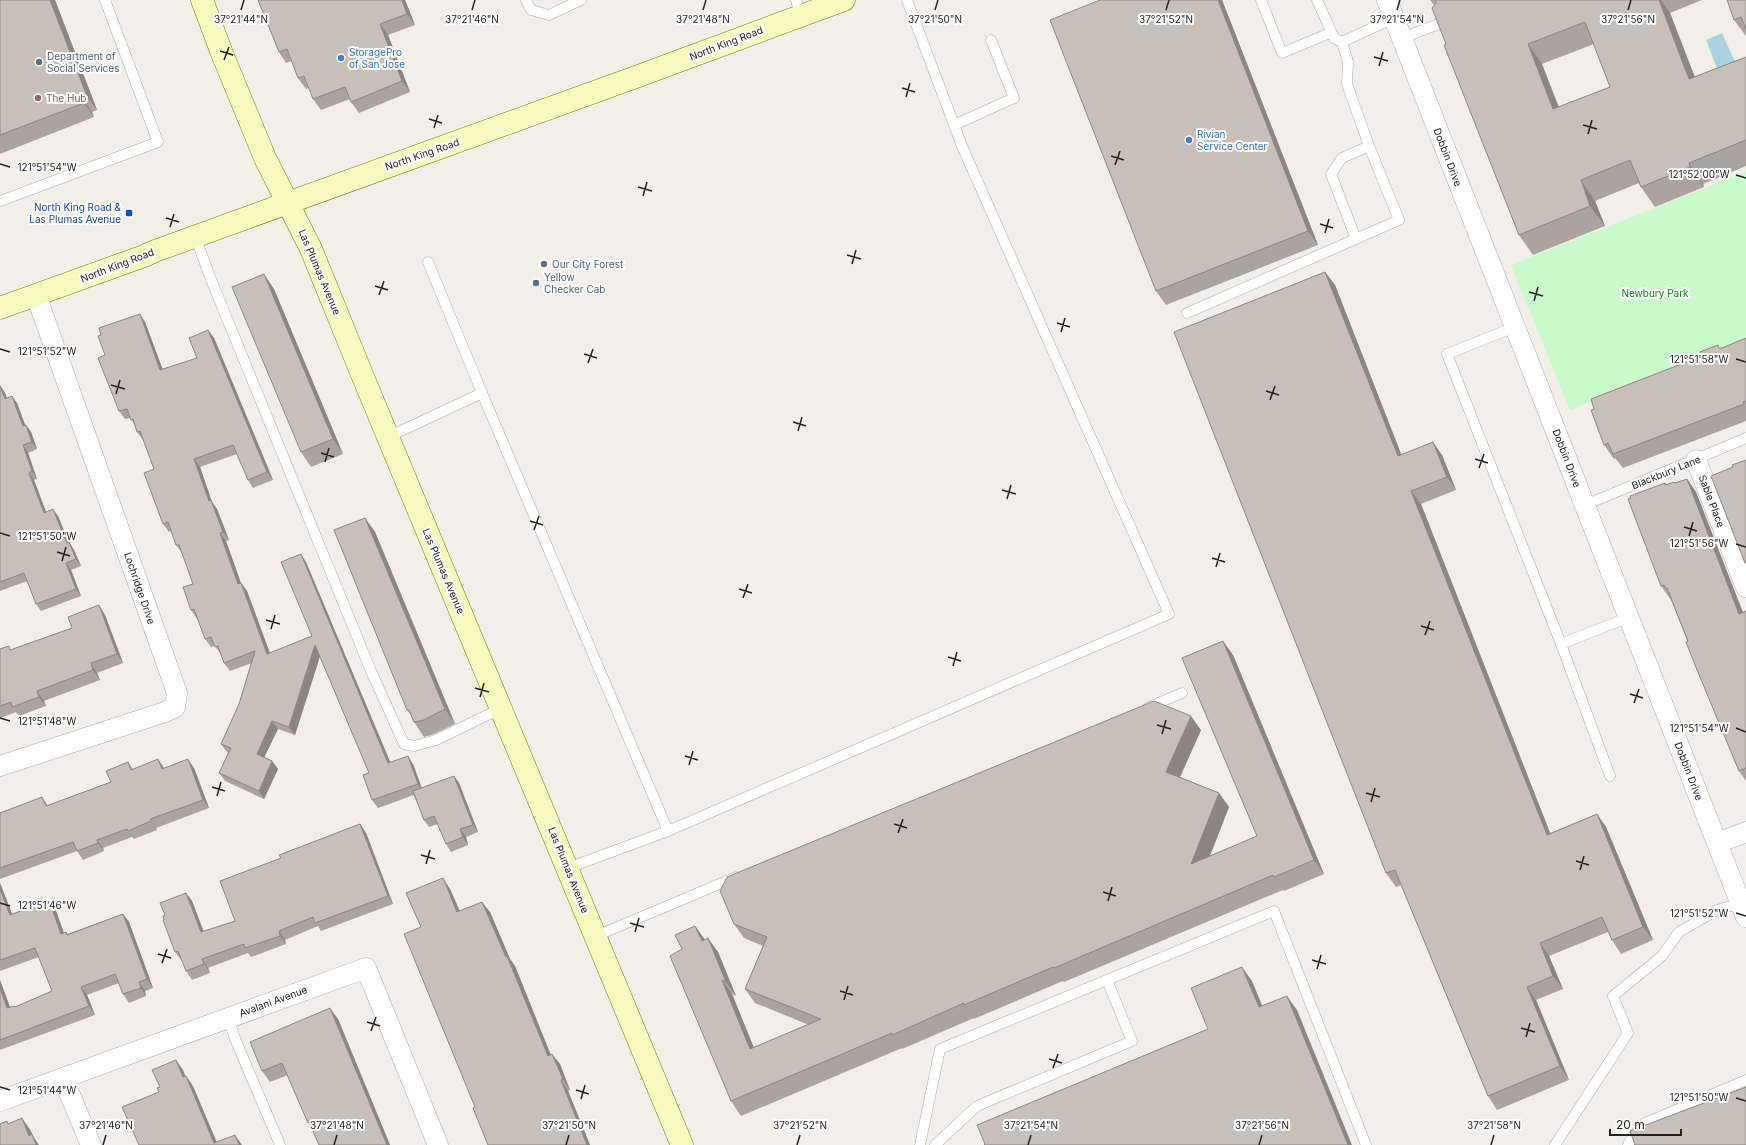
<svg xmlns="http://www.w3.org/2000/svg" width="1746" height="1145" font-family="Inter,sans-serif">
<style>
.park{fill:#c8facc}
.water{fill:#aad3df}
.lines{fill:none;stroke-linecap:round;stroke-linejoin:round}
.lane-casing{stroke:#a9a9a9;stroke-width:11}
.street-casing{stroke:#a9a9a9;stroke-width:21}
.secondary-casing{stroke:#707d05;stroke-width:23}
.lane{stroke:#fff;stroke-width:10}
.street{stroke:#fff;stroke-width:20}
.secondary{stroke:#f7fabf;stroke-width:22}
.wall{fill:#aba49e;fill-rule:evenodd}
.shaded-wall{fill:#8b8681}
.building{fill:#c7bfb8;stroke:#8b8681;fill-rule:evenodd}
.ticks{fill:none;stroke:#222;stroke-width:1.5}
.shop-dot{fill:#3f7fe0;stroke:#fff;stroke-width:1.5}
.service-dot{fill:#5c6f8a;stroke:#fff;stroke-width:1.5}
.education-dot{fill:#8d6e63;stroke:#fff;stroke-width:1.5}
.transit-dot{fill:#1a4fb4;stroke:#fff;stroke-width:1.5}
.labels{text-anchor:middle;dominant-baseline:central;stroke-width:4;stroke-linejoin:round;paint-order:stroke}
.street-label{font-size:10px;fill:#222;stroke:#fff}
.shop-label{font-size:10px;fill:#366cbe;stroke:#fff;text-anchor:start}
.service-label{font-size:10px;fill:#4e5e75;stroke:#fff;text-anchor:start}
.education-label{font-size:10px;fill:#785e54;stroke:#fff;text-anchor:start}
.transit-label{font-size:10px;fill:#164399;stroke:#fff;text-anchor:end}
.park-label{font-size:10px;fill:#0c8416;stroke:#fff}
.ticks-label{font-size:10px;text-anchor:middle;fill:#222;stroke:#fff;stroke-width:4;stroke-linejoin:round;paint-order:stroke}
</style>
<rect width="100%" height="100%" fill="#f2efe9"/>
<!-- park -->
<path class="park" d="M1746,172V341L1570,410L1511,265Z"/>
<!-- water -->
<path class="water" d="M1722,33L1736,64L1718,71L1706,40Z"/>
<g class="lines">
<!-- lane casing -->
<g class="lane-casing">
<g id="lane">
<path d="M526,0L531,10L549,15L581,0"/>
<path d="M796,0L800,15"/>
<path d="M1261,0L1282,53L1330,33"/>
<path d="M1317,0L1334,38L1342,42L1394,18"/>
<path d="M1402,38L1444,22"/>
<path d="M954,125L1014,98L991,40"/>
<path d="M0,201L158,142L105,0"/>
<path d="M195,236L210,277L371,671L404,744L414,746L436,740L502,708"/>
<path d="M1356,239L1331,174L1342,158L1369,146"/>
<path d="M1187,313L1399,220L1369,146L1347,84L1348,62L1342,42"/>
<path d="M1515,327L1447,354L1561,644L1629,617"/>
<path d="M482,393L668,831L568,868"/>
<path d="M388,437L482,393L428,262"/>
<path d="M1585,505L1746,438"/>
<path d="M1561,644L1610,776"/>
<path d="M1147,708L1182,693"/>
<path d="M668,831L1169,614L962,146L907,0"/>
<path d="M596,936L736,877"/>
<path d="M228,1018L236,1041L280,1145"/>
<path d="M920,1145L940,1049L1274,911L1366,1145"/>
<path d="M935,1145L977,1106L1132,1041L1107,980"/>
<path d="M1555,1145L1628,1033L1613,996L1662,956L1679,932L1717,910L1741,903"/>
<path d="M1628,1145L1633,1136L1645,1123L1746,1080"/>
</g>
</g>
<!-- street casing -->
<g class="street-casing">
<g id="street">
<path d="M1387,0L1746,917"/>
<path d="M1696,460L1746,587"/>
<path d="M0,766L165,712L175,707L177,693L36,295"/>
<path d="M1717,843L1746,832"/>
<path d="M63,1078L91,1145"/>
<path d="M0,1101L366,968L438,1145"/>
</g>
</g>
<!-- secondary casing -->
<g class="secondary-casing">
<g id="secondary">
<path d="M202,0L221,51L265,158L311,249L361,372L682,1145"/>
<path d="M0,308L144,256L155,251L644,74L844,0"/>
</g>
</g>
<!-- lane -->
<use href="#lane" class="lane"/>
<!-- street -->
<use href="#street" class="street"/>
<!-- secondary -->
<use href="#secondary" class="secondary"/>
</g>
<!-- wall -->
<g class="wall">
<path d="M0,0H55L97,110L92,112L94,117L0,154Z"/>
<path d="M258,0H405L415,25L388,35L410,92L359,113L351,102L350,99L321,110L313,99L309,88L306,89L298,78L292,61L286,63L279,52Z"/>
<path d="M1222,0L1318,245L1166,305L1156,291Z"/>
<path d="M1430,0H1702L1670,13L1695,77L1746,57V166L1703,184L1704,187L1655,207L1641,187L1639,183L1595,201L1605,226L1533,255L1519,235L1446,44L1434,5ZM1594,44L1610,87L1559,107L1542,64Z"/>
<path d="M1746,0V36L1734,20Z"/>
<path d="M1325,272L1335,285L1401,454L1442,455L1456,490L1421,504L1550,833L1597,814L1606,827L1653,940L1621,954L1612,940L1608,932L1549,956L1563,989L1536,1000L1569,1080L1497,1110L1488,1096L1401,885L1396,887L1386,873Z"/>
<path d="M274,289L343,454L311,467L301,452Z"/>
<path d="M145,322L162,369L197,358L208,330L214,338L273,480L253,488L248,480L237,454L200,467L212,502L217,509L229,540L226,541L241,583L247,591L270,653L312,636L306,562L390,762L413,764L422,788L454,776L459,783L478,832L466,837L468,845L451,852L446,844L438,824L429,827L424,820L414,795L378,808L372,800L369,773L320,656L295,735L278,729L264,757L272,761L278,769L264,799L225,781L219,773L228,752H227L221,744L239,704L252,663L230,671L224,663L221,655L215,646L211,647L205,639L197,618V619L191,610L193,584L182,553L176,545L171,531L169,532L163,524L154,469L143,440L137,432L136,427L130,418L125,419L119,411L105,355Z"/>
<path d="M1746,338V421L1623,468L1615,458L1614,459L1604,445L1594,409L1719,348H1722Z"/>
<path d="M0,385L5,393L7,398L17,403L25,425H26L31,432L37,449L28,453L37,479L34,480L46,512L58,516L69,543V542L74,550L81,566L71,570L81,596L41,611L36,604L27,581L0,591Z"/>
<path d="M1687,479L1696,492L1743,612L1746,611V781L1739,771L1671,600L1661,586L1631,498L1665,483L1666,485L1675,483Z"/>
<path d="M365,518L375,532L455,724L434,734L424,737L414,722L411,715L407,710Z"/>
<path d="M105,615L123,663L97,673L100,680L44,701L46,706L19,716L16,712L0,718V649L11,650L72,628Z"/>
<path d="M1233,655L1324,874L1284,891L1283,890L1064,982L1063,981L974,1019V1018L902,1049V1048L741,1116L731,1101L695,926L705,940L718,952L736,996L732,994L754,1048L809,1025L755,1003L745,989L763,946L744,938L734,924L1201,730L1180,777L1219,793L1229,807L1210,856L1257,836Z"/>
<path d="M128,762L133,769L194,768L209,808L156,828L157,830L134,839L132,837L103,848L104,851L83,860L77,851L0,879V813L48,806L111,782Z"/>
<path d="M360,824L366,833L393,904L321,931L318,926L285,940L286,944L251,957L248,953L208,968L210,973L192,980L186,971L182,960H181L175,952L164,920L165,915L186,893L192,901L204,932L235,921L281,858Z"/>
<path d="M0,883L12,914L55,908L64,933L66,932L67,934L123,914L129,922L153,988L145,991L146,996L129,1003L123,994L119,983L87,995L95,1015L0,1050V980L10,1007H15L52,991L39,957L0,971Z"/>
<path d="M450,889L460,911L490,912L510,959L515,966L551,1055L560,1064L570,1090L568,1091L590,1145H488L421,927Z"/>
<path d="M338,1019L390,1145H319L312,1129L308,1123L288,1075L270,1082L262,1071Z"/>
</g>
<!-- shaded-wall -->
<g class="shaded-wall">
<path d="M50,0H55L97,110L87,96Z"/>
<path d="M402,0H405L415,25L407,14Z"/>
<path d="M1218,0H1222L1318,245L1308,231Z"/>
<path d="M1659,0H1661L1670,13L1703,99L1689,79Z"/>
<path d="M380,24L388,35L410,92L402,81Z"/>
<path d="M1528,44L1542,64L1567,130L1553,109Z"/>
<path d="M82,98L92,112L94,117L84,103Z"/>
<path d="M1689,163L1703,184L1704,187L1690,167Z"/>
<path d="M1581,180L1595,201L1605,226L1590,206Z"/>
<path d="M1325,272L1335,285L1407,469L1398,456Z"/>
<path d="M264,274L274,289L343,454L333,439Z"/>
<path d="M140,314L145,322L166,378L160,370Z"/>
<path d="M208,330L214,338L273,480L267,472Z"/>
<path d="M0,386L5,393L10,406L5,399Z"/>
<path d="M12,396L17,403L28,433L23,426Z"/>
<path d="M26,425L31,432L37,449L32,442Z"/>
<path d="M1433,442L1442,455L1456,490L1447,477Z"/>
<path d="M23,445L28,453L37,479L32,471Z"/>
<path d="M194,459L200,467L212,502L217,509L229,540L223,532L209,501Z"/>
<path d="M29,473L34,480L49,520L44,513Z"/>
<path d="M1687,479L1696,492L1746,621L1739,614Z"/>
<path d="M1411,491L1421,504L1556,848L1547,835Z"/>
<path d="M53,509L58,516L72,551L67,543Z"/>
<path d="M365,518L375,532L455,724L445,709Z"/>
<path d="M220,533L226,541L244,592L238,584Z"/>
<path d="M69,542L74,550L81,566L76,559Z"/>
<path d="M301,554L306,562L394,771L388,763Z"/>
<path d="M66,563L71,570L81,596L76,589Z"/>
<path d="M241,583L247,591L273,662L267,654Z"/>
<path d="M99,605L105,615L123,663L117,654Z"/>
<path d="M1223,641L1233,655L1324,874L1314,860Z"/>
<path d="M315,645L321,653L295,735L289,727Z"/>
<path d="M91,663L97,673L100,680L93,670Z"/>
<path d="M37,691L44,701L46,706L39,697Z"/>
<path d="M1191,716L1201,730L1176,786L1166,772Z"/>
<path d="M272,721L278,729L262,762L257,754Z"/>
<path d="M408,756L413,764L423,792L418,784Z"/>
<path d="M158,759L164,768L162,769Z"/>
<path d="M188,759L194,768L209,808L203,800Z"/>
<path d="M272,761L278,769L264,799L259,791Z"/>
<path d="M454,776L459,783L478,832L473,825Z"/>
<path d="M1219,793L1229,807L1201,878L1191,864Z"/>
<path d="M42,797L48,806H46Z"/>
<path d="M1597,814L1606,827L1653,940L1643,927Z"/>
<path d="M150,819L156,828L157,830L151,821Z"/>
<path d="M360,824L366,833L393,904L388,896Z"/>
<path d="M460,829L466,837L468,845L463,837Z"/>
<path d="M97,840L103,848L104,851L98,843Z"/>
<path d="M443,878L450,889L464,922L457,912Z"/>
<path d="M0,883L16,924L10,915L0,889Z"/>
<path d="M186,893L192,901L207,941L201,932Z"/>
<path d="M49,900L55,908L67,942L61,934Z"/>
<path d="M482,902L490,912L510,959L515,966L555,1066L548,1056Z"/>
<path d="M123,914L129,922L153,988L147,979Z"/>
<path d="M695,926L705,940L702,941Z"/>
<path d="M279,931L285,940L286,944L280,936Z"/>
<path d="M708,938L718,952L736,996L726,982Z"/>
<path d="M1540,943L1549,956L1563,989L1553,976Z"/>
<path d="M202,959L208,968L210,973L204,964Z"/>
<path d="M1242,967L1252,981L1269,1022L1259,1007Z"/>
<path d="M0,980L13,1016L7,1008L0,988Z"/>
<path d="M722,980L732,994L760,1063L750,1049Z"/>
<path d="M139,982L145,991L146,996L141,988Z"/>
<path d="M81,987L87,995L95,1015L89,1006Z"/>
<path d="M1527,987L1536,1000L1569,1080L1560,1066Z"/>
<path d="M1287,996L1297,1010L1352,1145H1348Z"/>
<path d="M330,1008L338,1019L390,1145H387Z"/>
<path d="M552,1054L560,1064L570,1090L563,1079Z"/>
<path d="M176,1060L183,1070L190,1087L183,1077Z"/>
<path d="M186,1076L193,1086L218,1145L214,1143Z"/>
<path d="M561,1080L568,1091L590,1145H587Z"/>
<path d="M22,1118L31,1131L33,1136L39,1145H36L29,1136Z"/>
<path d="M235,1135L242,1145H239Z"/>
</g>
<!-- building -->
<g class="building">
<path d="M0,0H50L87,96L82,98L84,103L0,135Z"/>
<path d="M258,0H402L407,14L380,24L402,81L351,102L345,87L313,99L304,76L298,78L287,49L279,52Z"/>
<path d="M1100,0H1218L1308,231L1156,291L1050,20Z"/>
<path d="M1436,0H1659L1689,79L1746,57V140L1689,163L1690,167L1641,187L1630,160L1581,180L1590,206L1519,235L1444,45L1446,44L1432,8L1436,3ZM1585,22L1610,87L1553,109L1528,44Z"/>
<path d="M1727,0H1746V29L1741,17L1734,20Z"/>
<path d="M1325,272L1398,456L1433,442L1447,477L1411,491L1547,835L1597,814L1643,927L1612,940L1602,917L1540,943L1553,976L1527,987L1560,1066L1488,1096L1395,870L1386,873L1174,332Z"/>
<path d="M264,274L333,439L301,452L232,287Z"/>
<path d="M140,314L160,370L197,358L189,338L208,330L267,472L248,480L233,445L194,459L209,501L211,500L223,532L220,533L238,584L241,583L267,654L312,636L281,562L301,554L388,763L408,756L418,784L372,800L363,775L369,773L315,645L289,727L272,721L257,754L272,761L259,791L219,773L231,748L221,744L239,704L255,651L224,663L218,646L215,647L211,637L205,639L194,609L191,610L183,587L193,584L179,545H176L168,522L163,524L144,473L154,469L140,431L137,432L133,419L131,420L127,409L119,411L98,358L105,355L98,336L101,335L99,328Z"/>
<path d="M1746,338V401L1743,402L1744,404L1613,454L1608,443L1604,445L1591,410L1594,409L1591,399L1702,356L1700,352L1718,345L1719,348H1722Z"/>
<path d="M0,386L5,399L12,396L23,426L26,425L32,442L23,445L32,471L29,473L44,513L53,509L67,543L69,542L76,559L66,563L76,589L36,604L24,573L0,582Z"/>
<path d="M1746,460V563H1745L1711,476L1733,467L1732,465Z"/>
<path d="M1687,479L1739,614L1746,611V768L1739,771L1695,665L1686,642L1688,641L1667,588H1665L1664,585L1661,586L1628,499L1631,498L1630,496L1665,483V485L1674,482L1675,483Z"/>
<path d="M365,518L445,709L424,720L414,722L409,710H407L334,530Z"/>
<path d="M99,605L117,654L91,663L93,670L37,691L39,697L12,707L11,702L0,706V649L9,646L10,650L72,628L68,617Z"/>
<path d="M1223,641L1314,860L1274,877L1273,875L1054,968L1053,967L964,1005V1003L892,1035V1033L731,1101L670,956L682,949L675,935L695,926L702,941L708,938L726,982L722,980L750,1049L821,1019L745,989L767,937L734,924L720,891L727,877L1154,701L1191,716L1166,772L1219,793L1191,864L1257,836L1182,658Z"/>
<path d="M158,759L162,769L188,759L203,800L150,819L151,821L128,831L127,829L97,840L98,843L77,851L73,842L0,868V813L42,797L46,806L111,782L106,771L128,762L131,770Z"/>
<path d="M454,776L473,825L460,829L463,837L446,844L434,816L424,820L413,791Z"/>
<path d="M360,824L388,896L315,923L313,917L279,931L280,936L245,948L244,944L202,959L204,964L186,971L178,951L175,952L163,920H164L163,916L165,915L160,903L186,893L201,932L235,921L220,881L281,858L279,855Z"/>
<path d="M443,878L457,912L482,902L506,957L507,956L548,1056L552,1054L563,1079L561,1080L587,1145H488L473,1108L475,1107L404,934L421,927L406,893Z"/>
<path d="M0,889L10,915L49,900L61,934L66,932L67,935L123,914L147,979L139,982L141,988L123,994L115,974L81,987L89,1006L0,1040V988L7,1008L14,1006L15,1007L52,991L35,948L0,960Z"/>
<path d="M1242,967L1259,1007L1287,996L1348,1145H984L985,1144L977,1125L1208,1029L1191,988Z"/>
<path d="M330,1008L387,1145H319L309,1122L308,1123L282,1063L262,1071L250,1042Z"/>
<path d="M176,1060L183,1077L186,1076L214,1143L235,1135L239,1145H139L122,1107L159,1092L157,1088L160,1087L152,1070Z"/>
<path d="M1746,1087V1145H1635L1630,1131Z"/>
<path d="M22,1118L29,1136L32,1134L36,1145H0V1124L7,1121L8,1124Z"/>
</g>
<!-- ticks -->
<path class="ticks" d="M241,10L244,0M472,10L475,0M703,10L706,0M935,10L938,0M1166,10L1169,0M1397,10L1400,0M1628,10L1631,0M220,51L233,55M1374,57L1388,61M224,60L229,47M1379,66L1383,52M902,88L915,92M906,97L910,83M429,119L442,123M1583,125L1597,129M434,128L438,115M1588,134L1592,120M1111,156L1124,160M0,164L10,167M1115,165L1120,151M1736,175L1746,178M638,187L652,191M643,196L647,182M166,218L179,222M1320,224L1333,228M170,227L174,214M1325,233L1329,219M847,255L861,259M852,264L856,250M375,286L388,290M1529,292L1543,296M379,295L384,281M1534,301L1538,287M1057,323L1070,327M1061,332L1065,318M0,349L10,352M584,354L597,358M1736,359L1746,362M588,363L593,349M111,385L125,389M1266,391L1279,395M116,394L120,380M1270,400L1275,386M793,422L806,426M798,431L802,417M321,453L334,457M1475,459L1488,463M325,462L329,448M1479,468L1484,454M1002,490L1016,494M1007,499L1011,485M530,521L543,525M1684,527L1697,531M534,530L539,516M0,533L10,536M1689,536L1693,522M1736,544L1746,547M57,552L70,556M1212,558L1225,562M62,561L66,547M1216,567L1220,553M739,589L752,593M743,598L748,584M266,620L280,624M1421,626L1434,630M271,629L275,615M1425,635L1430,621M948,657L961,661M953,666L957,652M475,688L489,692M1630,694L1643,698M480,697L484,683M1634,703L1639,689M0,718L10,721M1157,725L1171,729M1736,728L1746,732M1162,734L1166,720M685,756L698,760M689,765L693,751M212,787L225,791M1366,793L1380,797M217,796L221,782M1371,802L1375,788M894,824L907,828M898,833L903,819M421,855L435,859M1576,861L1589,865M426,864L430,850M1580,870L1584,856M1103,892L1116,896M1108,901L1112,887M0,903L10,906M1736,913L1746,916M630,923L644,927M635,932L639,918M158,954L171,958M1312,960L1326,964M162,963L167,949M1317,969L1321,955M840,991L853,995M844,1000L848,986M367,1022L380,1026M1521,1028L1535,1032M371,1031L376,1017M1526,1037L1530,1023M1049,1059L1062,1063M1053,1068L1058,1054M0,1087L10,1090M576,1090L589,1094M1736,1098L1746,1101M581,1099L585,1085M103,1145L106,1135M334,1145L337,1135M566,1145L569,1135M797,1145L800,1135M1028,1145L1031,1135M1259,1145L1262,1135M1491,1145L1494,1135"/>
<!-- markers -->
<g class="shop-dot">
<circle cx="341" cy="58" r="4"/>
<circle cx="1189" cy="140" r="4"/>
</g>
<g class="service-dot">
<circle cx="39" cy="62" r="4"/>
<circle cx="544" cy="264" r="4"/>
<circle cx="536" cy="283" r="4"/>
</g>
<circle class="education-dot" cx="38" cy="98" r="4"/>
<rect class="transit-dot" x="125" y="209" width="8" height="8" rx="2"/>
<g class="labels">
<!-- street labels -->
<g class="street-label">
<text transform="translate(726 43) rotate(-21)">North King Road</text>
<text transform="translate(422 154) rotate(-19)">North King Road</text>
<text transform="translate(1448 157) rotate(69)">Dobbin Drive</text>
<text transform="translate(117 265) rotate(-21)">North King Road</text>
<text transform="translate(320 272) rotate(67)">Las Plumas Avenue</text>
<text transform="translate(1567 458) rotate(69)">Dobbin Drive</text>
<text transform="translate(1666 472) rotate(-22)">Blackbury Lane</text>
<text transform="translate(1712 501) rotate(69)">Sable Place</text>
<text transform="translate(444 571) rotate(67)">Las Plumas Avenue</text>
<text transform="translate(140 588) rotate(71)">Lochridge Drive</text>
<text transform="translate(1689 771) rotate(69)">Dobbin Drive</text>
<text transform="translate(569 870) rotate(68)">Las Plumas Avenue</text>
<text transform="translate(273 1001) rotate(-20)">Avalani Avenue</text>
</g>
<!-- shop labels -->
<g class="shop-label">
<text x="349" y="52">StoragePro<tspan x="349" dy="12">of San Jose</tspan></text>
<text x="1197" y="134">Rivian<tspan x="1197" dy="12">Service Center</tspan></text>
</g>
<!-- service labels -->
<g class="service-label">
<text x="47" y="56">Department of<tspan x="47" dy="12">Social Services</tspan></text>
<text x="552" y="264">Our City Forest</text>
<text x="544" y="277">Yellow<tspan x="544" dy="12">Checker Cab</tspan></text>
</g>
<!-- education labels -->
<g class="education-label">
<text x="46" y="98">The Hub</text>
</g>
<!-- transit labels -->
<g class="transit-label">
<text x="121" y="207">North King Road &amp;<tspan x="121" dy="12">Las Plumas Avenue</tspan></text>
</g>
<!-- park labels -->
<g class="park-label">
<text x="1655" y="293">Newbury Park</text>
</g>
</g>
<g class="ticks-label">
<text x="241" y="23">37°21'44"N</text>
<text x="472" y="23">37°21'46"N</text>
<text x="703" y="23">37°21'48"N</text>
<text x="935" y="23">37°21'50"N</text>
<text x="1166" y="23">37°21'52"N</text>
<text x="1397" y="23">37°21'54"N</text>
<text x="1628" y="23">37°21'56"N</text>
<text x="47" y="171">121°51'54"W</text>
<text x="1699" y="178">121°52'00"W</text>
<text x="47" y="355">121°51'52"W</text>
<text x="1699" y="363">121°51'58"W</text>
<text x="47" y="540">121°51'50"W</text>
<text x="1699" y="547">121°51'56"W</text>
<text x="47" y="725">121°51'48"W</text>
<text x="1699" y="732">121°51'54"W</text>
<text x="47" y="909">121°51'46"W</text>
<text x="1699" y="917">121°51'52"W</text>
<text x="47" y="1094">121°51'44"W</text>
<text x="1699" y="1101">121°51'50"W</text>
<text x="106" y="1129">37°21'46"N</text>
<text x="337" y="1129">37°21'48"N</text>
<text x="569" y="1129">37°21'50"N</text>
<text x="800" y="1129">37°21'52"N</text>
<text x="1031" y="1129">37°21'54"N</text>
<text x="1262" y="1129">37°21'56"N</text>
<text x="1494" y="1129">37°21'58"N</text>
</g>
<!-- scale -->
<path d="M1610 1129v6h71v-6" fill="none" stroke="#222222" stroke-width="2"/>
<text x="1616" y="1129" font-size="12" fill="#222222" stroke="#ffffff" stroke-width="3" paint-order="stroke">20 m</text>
</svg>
